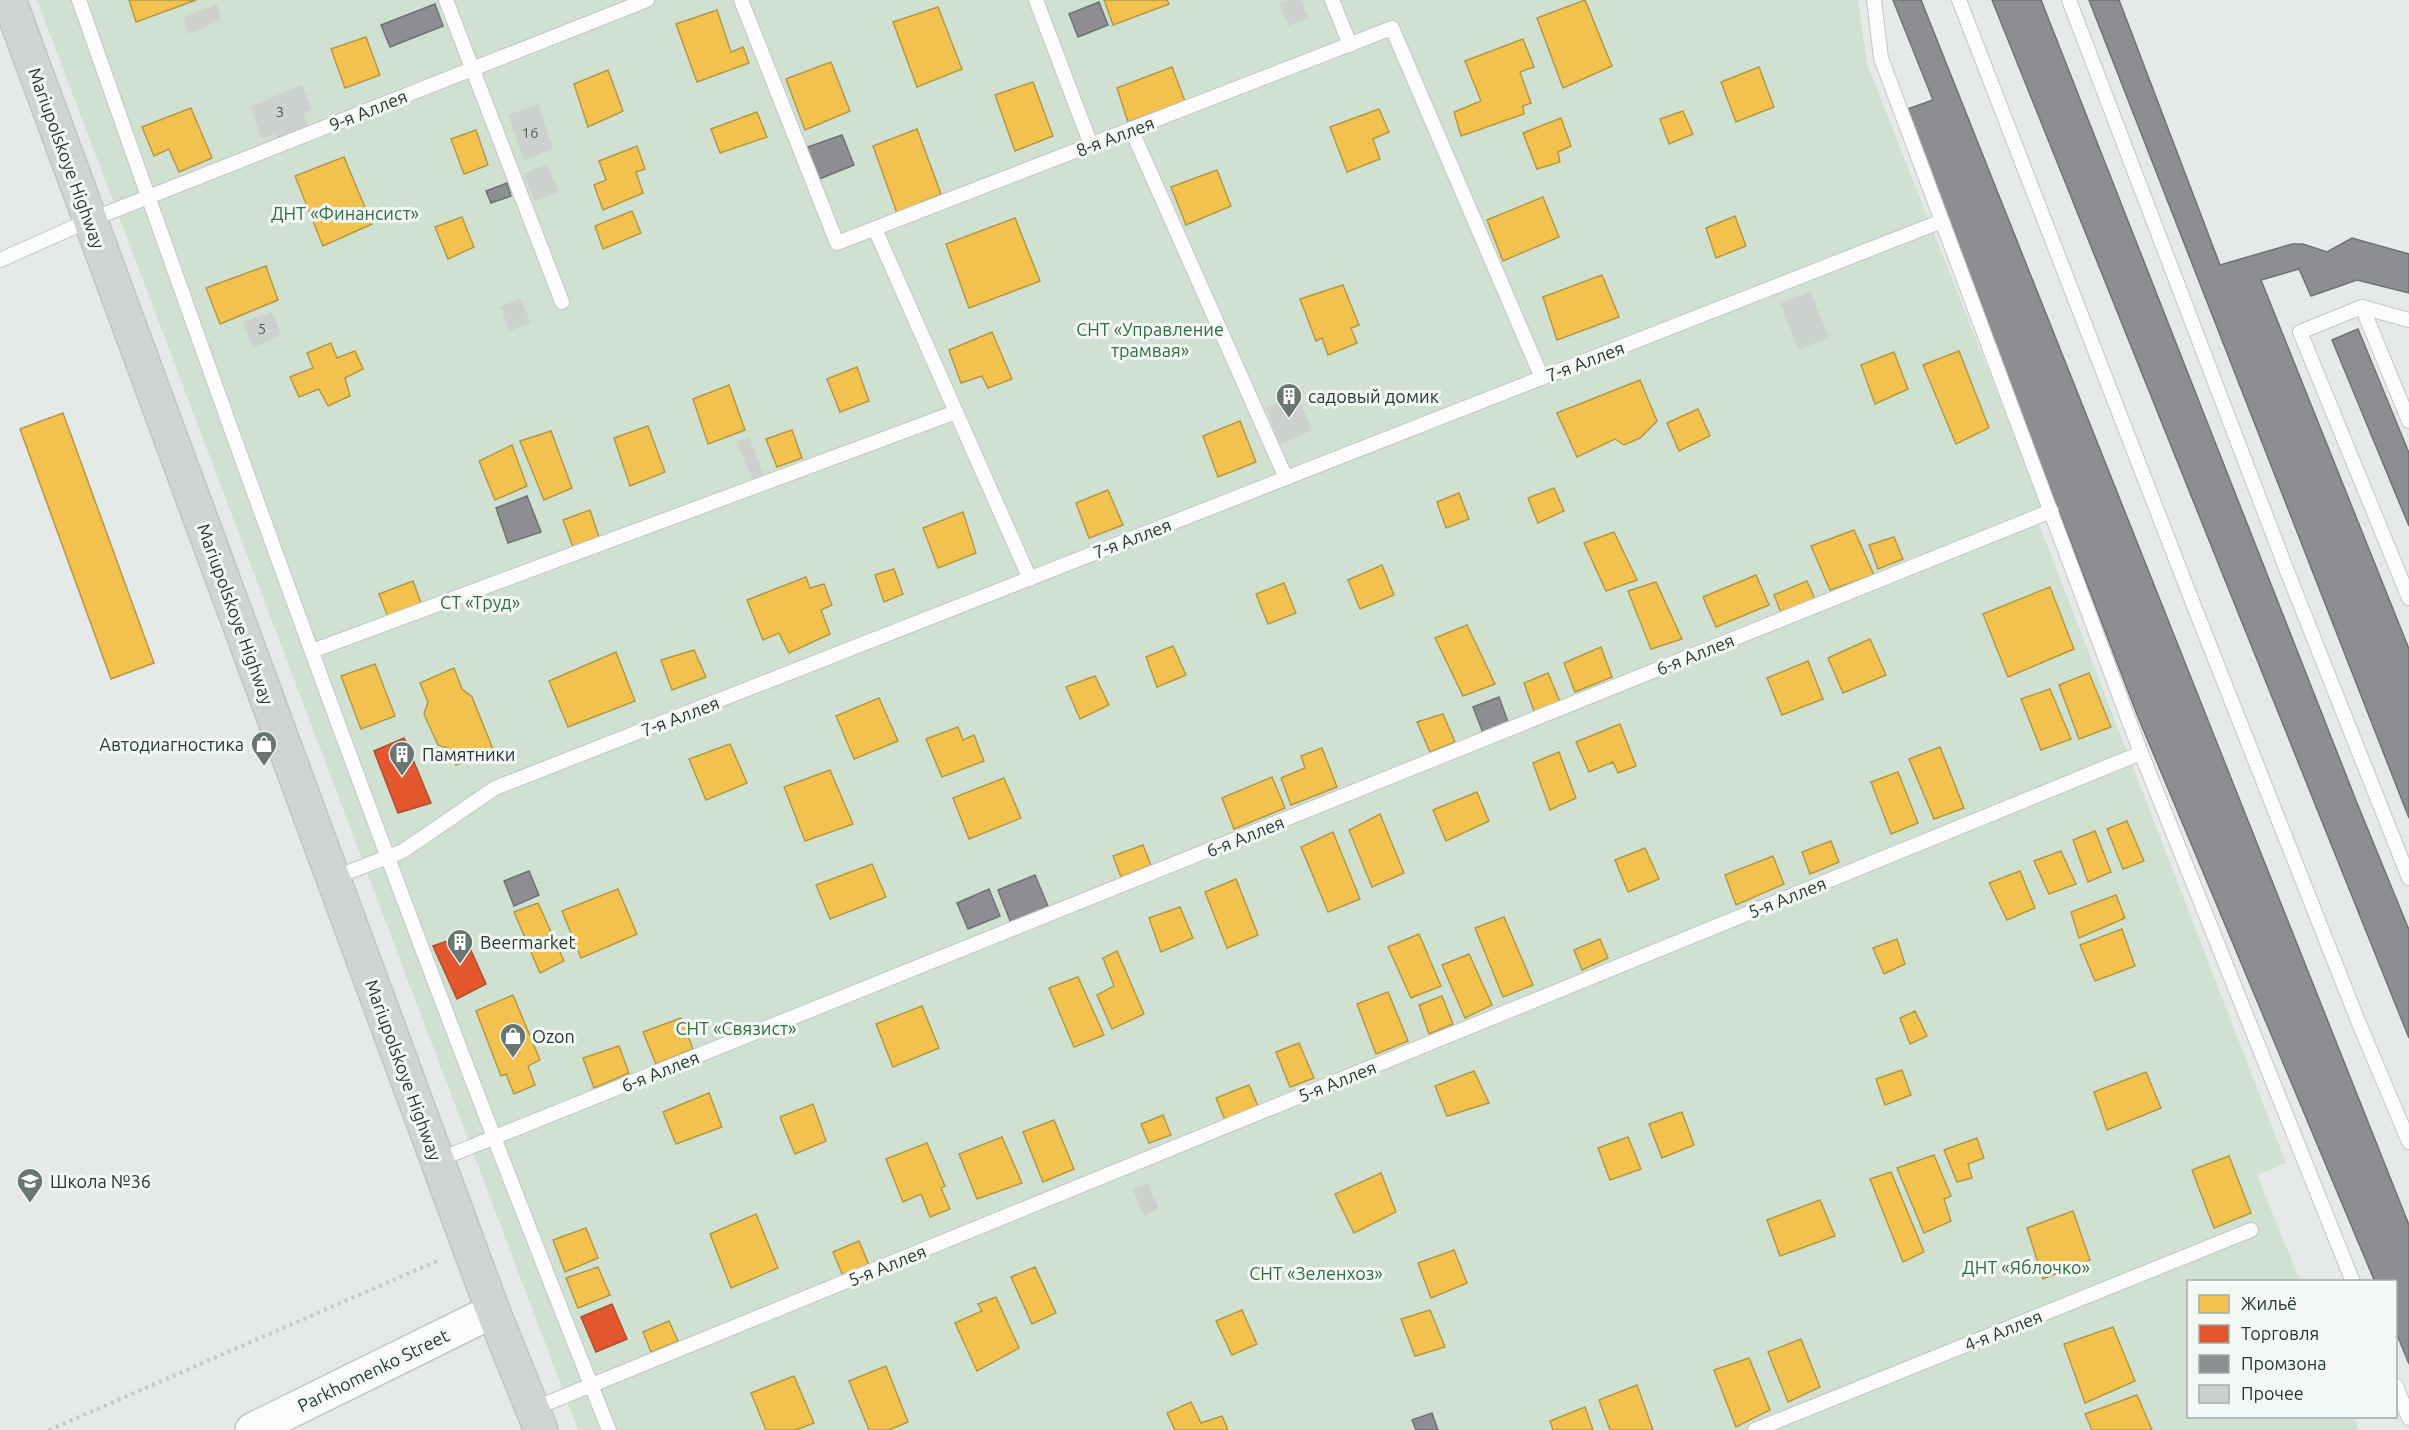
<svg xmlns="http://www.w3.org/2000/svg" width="2409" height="1430" font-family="Ubuntu,sans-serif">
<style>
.green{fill:#d0e1d2}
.homes{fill:#f2c14e;stroke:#b49945;stroke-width:1.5}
.shops{fill:#e4572e;stroke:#ab4f2f;stroke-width:1.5}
.industry{fill:#8d8d92;stroke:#6e7475;stroke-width:1.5}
.building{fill:#ccd1ce;stroke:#ced2d0;stroke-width:1.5}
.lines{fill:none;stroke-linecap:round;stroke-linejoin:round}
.lane-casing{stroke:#c2c6c4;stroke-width:16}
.secondary-casing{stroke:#c1c7c4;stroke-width:36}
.primary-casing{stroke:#bdc5c1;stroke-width:36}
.path{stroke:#c2c9c5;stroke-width:4;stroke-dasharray:3 4.5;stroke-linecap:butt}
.lane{stroke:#fbfcfb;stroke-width:14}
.secondary{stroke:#fbfcfb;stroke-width:33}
.primary{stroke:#cfd5d2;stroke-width:33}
.labels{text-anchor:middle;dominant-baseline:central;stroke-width:6;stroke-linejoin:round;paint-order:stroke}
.number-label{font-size:15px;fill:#506159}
.street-label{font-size:18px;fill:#253b31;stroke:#f3f8f5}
.park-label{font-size:18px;fill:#336d40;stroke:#f3f8f5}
.poi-label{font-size:18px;fill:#253b31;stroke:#f3f8f5;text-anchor:start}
</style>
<rect width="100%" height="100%" fill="#e5e9e7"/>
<!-- green -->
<path class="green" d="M37,0H1858L1867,64L2048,521L2039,524L2286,1163L2257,1175L2300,1281L2188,1282V1416L2354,1417L2359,1430H578Z"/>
<!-- homes -->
<g class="homes">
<path d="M129,0H196L136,22Z"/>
<path d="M1104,0H1167L1169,4L1113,25Z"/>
<path d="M1585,0L1612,66L1563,88L1537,18Z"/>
<path d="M938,7L962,69L917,87L893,22Z"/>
<path d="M717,10L731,52L743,47L749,63L697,82L676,24Z"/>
<path d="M366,37L380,75L345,88L331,49Z"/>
<path d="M1523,39L1534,67L1520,72L1531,103L1523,106L1524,114L1461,136L1454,112L1481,101L1465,61Z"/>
<path d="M831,62L850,111L805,130L786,79Z"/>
<path d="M1172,67L1185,101L1128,122L1117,88Z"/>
<path d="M1759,67L1774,107L1736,122L1721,82Z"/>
<path d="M608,70L623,111L588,127L574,84Z"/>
<path d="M1033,82L1053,136L1015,151L995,95Z"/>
<path d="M191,108L212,158L179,172L169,149L154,156L142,127Z"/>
<path d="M1379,109L1389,132L1373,139L1380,159L1347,172L1330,127Z"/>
<path d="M1683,111L1693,134L1669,144L1660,119Z"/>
<path d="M757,112L767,137L720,153L711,129Z"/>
<path d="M1561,118L1571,146L1558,152L1560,162L1537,169L1523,133Z"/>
<path d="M917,129L941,194L897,213L873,146Z"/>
<path d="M476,130L488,165L464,174L451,139Z"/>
<path d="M637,146L645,169L636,172L643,193L603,210L594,185L606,180L599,161Z"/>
<path d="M344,157L372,224L323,246L295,176Z"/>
<path d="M1217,170L1231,206L1186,225L1171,187Z"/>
<path d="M1543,197L1559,237L1503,261L1487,220Z"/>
<path d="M632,211L641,233L603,249L595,226Z"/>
<path d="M1735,216L1746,246L1716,258L1706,228Z"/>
<path d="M462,217L474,247L448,259L435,227Z"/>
<path d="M1015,218L1040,281L969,308L946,244Z"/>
<path d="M266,266L278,300L220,324L206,288Z"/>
<path d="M1602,275L1619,317L1557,340L1543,297Z"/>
<path d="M1343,285L1359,325L1351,328L1357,343L1328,355L1322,338L1316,341L1300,299Z"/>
<path d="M992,332L1012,379L988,388L982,376L961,383L949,350Z"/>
<path d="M331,343L337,358L355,351L363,369L345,378L350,396L328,406L319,389L299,397L290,377L313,368L307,353Z"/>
<path d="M1959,351L1989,428L1956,444L1923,365Z"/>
<path d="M1894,352L1908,389L1875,404L1861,365Z"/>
<path d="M857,367L869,401L840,412L827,379Z"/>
<path d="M1640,380L1657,421L1640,438L1624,445L1615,439L1577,457L1557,413Z"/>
<path d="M729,385L745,430L708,444L693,399Z"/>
<path d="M1698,409L1710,436L1679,451L1667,423Z"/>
<path d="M63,413L154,663L111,679L20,429Z"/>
<path d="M1240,421L1256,462L1218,477L1203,436Z"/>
<path d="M648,426L665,472L630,486L614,438Z"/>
<path d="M792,430L802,458L777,467L766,439Z"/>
<path d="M551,431L572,488L544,500L520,441Z"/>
<path d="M512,445L527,486L495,500L479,461Z"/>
<path d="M1554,488L1564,511L1538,523L1528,498Z"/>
<path d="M1108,490L1123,525L1089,538L1076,503Z"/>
<path d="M1459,493L1469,519L1446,528L1437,502Z"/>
<path d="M590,510L599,537L573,547L563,520Z"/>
<path d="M963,512L976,553L938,568L923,528Z"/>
<path d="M1854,530L1874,575L1830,590L1811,546Z"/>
<path d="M1614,532L1637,580L1606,591L1584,543Z"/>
<path d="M1894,537L1903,559L1878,569L1869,545Z"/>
<path d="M1382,565L1394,595L1360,609L1348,580Z"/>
<path d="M894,569L903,594L884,602L875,575Z"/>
<path d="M1756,575L1769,605L1716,627L1703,597Z"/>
<path d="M806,577L810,588L824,584L832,605L821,610L830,634L789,653L779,633L763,640L747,600Z"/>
<path d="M413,581L421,603L388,617L379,594Z"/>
<path d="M1807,581L1815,599L1781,613L1774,595Z"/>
<path d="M1656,582L1682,639L1651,649L1628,591Z"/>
<path d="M1284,583L1296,613L1268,624L1256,594Z"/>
<path d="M2050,587L2074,649L2008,677L1983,614Z"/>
<path d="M1467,625L1495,684L1463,696L1435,638Z"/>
<path d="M1870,639L1886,675L1843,693L1828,658Z"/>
<path d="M1173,646L1186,675L1157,687L1146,657Z"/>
<path d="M1601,647L1612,677L1575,692L1564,663Z"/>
<path d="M694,650L706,677L672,690L661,660Z"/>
<path d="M616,652L635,701L568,727L549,681Z"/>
<path d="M1808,661L1823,699L1782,715L1767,678Z"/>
<path d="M375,664L395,716L361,729L341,676Z"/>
<path d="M454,668L462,689L472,697L493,749L456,765L448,748L438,745L424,714L428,702L420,683Z"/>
<path d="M1548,673L1560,702L1535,714L1524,683Z"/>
<path d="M2089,673L2111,727L2079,739L2059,685Z"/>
<path d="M1095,676L1109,705L1080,719L1066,687Z"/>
<path d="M2050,689L2071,739L2041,750L2021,699Z"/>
<path d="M879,698L898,741L854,759L836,716Z"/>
<path d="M1443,714L1455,742L1430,752L1417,722Z"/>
<path d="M1620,724L1636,766L1618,773L1613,762L1589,772L1576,742Z"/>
<path d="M958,727L963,740L974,735L984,761L942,777L926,739Z"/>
<path d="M730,744L747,783L706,800L689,759Z"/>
<path d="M1940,747L1964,808L1934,819L1909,759Z"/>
<path d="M1322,748L1337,787L1291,805L1281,778L1305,768L1301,756Z"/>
<path d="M1559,752L1576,798L1550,810L1533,763Z"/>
<path d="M830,770L853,824L805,841L784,787Z"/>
<path d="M1898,772L1918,823L1891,834L1871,782Z"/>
<path d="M1272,777L1285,808L1234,829L1222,798Z"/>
<path d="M1004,778L1021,818L969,839L953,798Z"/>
<path d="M1477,792L1489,821L1446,841L1433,810Z"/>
<path d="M1380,814L1404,873L1372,887L1349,830Z"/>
<path d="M2127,821L2144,861L2123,869L2107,829Z"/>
<path d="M2095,831L2111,872L2088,882L2073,840Z"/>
<path d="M1333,832L1360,899L1328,912L1301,847Z"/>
<path d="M1831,841L1839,862L1810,874L1802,852Z"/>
<path d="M1143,845L1151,865L1121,877L1113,856Z"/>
<path d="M1645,848L1659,879L1628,892L1615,860Z"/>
<path d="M2061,851L2076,884L2049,894L2034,861Z"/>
<path d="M1773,856L1784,884L1736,905L1725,875Z"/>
<path d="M872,864L886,897L830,919L816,885Z"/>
<path d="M2020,871L2035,908L2007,920L1989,883Z"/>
<path d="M1236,879L1258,935L1227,948L1205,892Z"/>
<path d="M618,889L637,934L581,958L562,911Z"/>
<path d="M2116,895L2125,918L2079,938L2071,912Z"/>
<path d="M538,903L564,961L540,973L514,912Z"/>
<path d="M1180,907L1193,938L1161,952L1149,918Z"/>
<path d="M1504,917L1533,985L1503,997L1475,928Z"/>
<path d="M2122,929L2135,966L2095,981L2080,945Z"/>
<path d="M1419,934L1441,986L1411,998L1388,947Z"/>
<path d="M1600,939L1608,958L1582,970L1574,950Z"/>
<path d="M1897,939L1905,964L1884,974L1873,948Z"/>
<path d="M1117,951L1144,1014L1112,1029L1097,995L1114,986L1103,958Z"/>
<path d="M1469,954L1492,1005L1465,1018L1442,965Z"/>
<path d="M1078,977L1104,1035L1074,1047L1049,988Z"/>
<path d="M1388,992L1408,1041L1376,1054L1357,1004Z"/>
<path d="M513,995L540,1060L528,1066L535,1085L514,1094L506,1074L501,1076L476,1011Z"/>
<path d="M1442,996L1453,1024L1429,1034L1419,1005Z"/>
<path d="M922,1006L939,1048L893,1067L876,1024Z"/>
<path d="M1915,1011L1927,1036L1910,1044L1900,1018Z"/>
<path d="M681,1018L693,1049L656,1064L643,1032Z"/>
<path d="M1299,1043L1314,1078L1290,1087L1276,1052Z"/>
<path d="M619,1046L629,1073L594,1088L583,1058Z"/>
<path d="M1902,1070L1911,1095L1885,1105L1876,1079Z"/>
<path d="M1474,1071L1489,1103L1447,1116L1435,1086Z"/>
<path d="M2146,1072L2161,1108L2107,1130L2094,1092Z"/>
<path d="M1249,1085L1258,1106L1225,1120L1216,1098Z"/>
<path d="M709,1093L722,1127L676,1144L663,1112Z"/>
<path d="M813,1104L826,1141L795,1154L780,1117Z"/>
<path d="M1682,1112L1694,1145L1662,1158L1649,1124Z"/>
<path d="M1163,1115L1171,1135L1149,1143L1141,1124Z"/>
<path d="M1054,1120L1074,1169L1043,1182L1023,1132Z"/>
<path d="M1002,1137L1022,1183L977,1199L959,1154Z"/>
<path d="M1628,1137L1641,1169L1610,1180L1598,1148Z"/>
<path d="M1977,1138L1984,1158L1968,1164L1972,1178L1957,1182L1944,1150Z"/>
<path d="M927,1143L945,1186L941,1188L950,1209L930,1217L921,1194L903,1202L886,1159Z"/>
<path d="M1934,1155L1951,1196L1944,1199L1951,1221L1924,1233L1897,1168Z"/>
<path d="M2229,1156L2251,1213L2214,1228L2192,1170Z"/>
<path d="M1891,1172L1924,1252L1903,1262L1870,1179Z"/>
<path d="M1381,1173L1396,1212L1354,1233L1335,1194Z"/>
<path d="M1820,1200L1835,1236L1780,1256L1767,1220Z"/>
<path d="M2073,1211L2090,1260L2043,1279L2027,1228Z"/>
<path d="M756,1214L778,1268L731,1288L710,1234Z"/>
<path d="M586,1228L598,1258L565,1272L553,1240Z"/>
<path d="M859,1241L869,1265L843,1276L833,1252Z"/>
<path d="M1454,1250L1467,1283L1431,1298L1418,1263Z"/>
<path d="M598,1267L610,1295L578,1308L566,1278Z"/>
<path d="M1035,1267L1056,1313L1032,1324L1011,1277Z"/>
<path d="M996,1297L1019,1348L977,1371L955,1323L982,1311L978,1304Z"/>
<path d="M1242,1310L1257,1344L1232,1355L1216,1321Z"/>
<path d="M1430,1310L1445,1347L1415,1356L1401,1319Z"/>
<path d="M669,1321L678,1341L651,1352L643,1332Z"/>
<path d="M2113,1327L2135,1381L2085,1403L2064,1344Z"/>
<path d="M1801,1339L1820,1387L1788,1402L1768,1352Z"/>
<path d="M1749,1358L1770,1410L1736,1427L1714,1370Z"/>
<path d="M886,1366L908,1422L889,1430H869L849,1381Z"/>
<path d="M794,1376L814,1423L796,1430H766L751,1393Z"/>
<path d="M1637,1385L1653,1430H1610L1599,1400Z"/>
<path d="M2137,1395L2152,1430H2092L2085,1414Z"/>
<path d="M1191,1402L1201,1423L1222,1416L1228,1430H1175L1167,1413Z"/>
<path d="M1585,1407L1593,1430H1553L1550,1421Z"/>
</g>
<!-- shops -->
<g class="shops">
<path d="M404,738L431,803L398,813L374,751Z"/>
<path d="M464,935L486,984L457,999L433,946Z"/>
<path d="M612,1304L627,1339L596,1352L581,1317Z"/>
</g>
<!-- industry -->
<g class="industry">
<path d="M1893,0H1921L2409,1225V1364L2396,1332V1282H2375L2138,717L1905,110L1933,100Z"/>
<path d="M1992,0H2041L2357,803L2409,930V1038Z"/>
<path d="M2089,0H2119L2220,265L2292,244H2303L2327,252L2352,238L2409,254V293L2357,280L2311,296L2299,269L2261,280L2409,649V818Z"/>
<path d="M1099,2L1108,25L1078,37L1069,14Z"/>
<path d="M435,4L443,26L390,47L381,25Z"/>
<path d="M842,135L854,165L817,180L805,148Z"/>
<path d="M507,183L511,196L491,203L486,191Z"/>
<path d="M2358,329L2409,453V526L2332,340Z"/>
<path d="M527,496L541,532L508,543L496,508Z"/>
<path d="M1499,697L1508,722L1483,733L1473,707Z"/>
<path d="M529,871L539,895L514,906L504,881Z"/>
<path d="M1035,875L1048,906L1011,923L998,890Z"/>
<path d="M989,889L1000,916L968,929L957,903Z"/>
<path d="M1432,1413L1438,1430H1416L1412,1420Z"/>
</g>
<!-- building -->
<g class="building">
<path d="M1290,0H1301L1308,17L1289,25L1280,4Z"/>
<path d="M216,5L221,19L189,33L184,18Z"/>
<path d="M302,85L311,109L303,113L308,128L279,140L276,133L262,138L251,107Z"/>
<path d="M538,105L552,148L524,160L509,115Z"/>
<path d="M547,165L558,192L535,200L524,174Z"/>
<path d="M1810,292L1828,337L1799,349L1781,304Z"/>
<path d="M520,299L530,322L510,330L501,307Z"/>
<path d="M272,313L280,335L253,347L244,322Z"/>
<path d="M1297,396L1311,430L1280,444L1267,408Z"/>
<path d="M749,438L763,475L753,479L737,442Z"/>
<path d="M1148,1184L1158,1209L1144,1215L1134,1190Z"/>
</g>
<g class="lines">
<!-- lane casing -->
<g class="lane-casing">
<g id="lane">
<path d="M79,0C247,480 420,958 609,1430"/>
<path d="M446,0L562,302"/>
<path d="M741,0L837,243L1392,28L1542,378"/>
<path d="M1036,0L1091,145"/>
<path d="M1332,0L1350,45"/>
<path d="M1874,0L1881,58L2141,753L2353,1282"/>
<path d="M1959,0L2194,606L2358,1021L2409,1142"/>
<path d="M2069,0L2287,571L2409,878"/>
<path d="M1131,129L1286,478"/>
<path d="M875,229L1030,579"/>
<path d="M0,260L90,220L647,0"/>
<path d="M2362,307L2409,421"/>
<path d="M2409,320L2362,307L2300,332L2409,598"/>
<path d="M312,651L956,412"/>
<path d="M333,878L403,851L495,788L1942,221"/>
<path d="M438,1160L2051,511"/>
<path d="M2396,1386L2409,1418"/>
<path d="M533,1409L2141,753"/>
<path d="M1755,1430L2251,1230"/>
</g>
</g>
<!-- secondary casing -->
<g class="secondary-casing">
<path id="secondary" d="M252,1430L493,1311"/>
</g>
<!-- primary casing -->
<g class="primary-casing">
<path id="primary" d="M9,0L493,1311L541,1430"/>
</g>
<!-- path -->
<path class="path" d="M49,1430L437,1261"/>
<!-- lane -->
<use href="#lane" class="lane"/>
<!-- secondary -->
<use href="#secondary" class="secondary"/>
<!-- primary -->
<use href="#primary" class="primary"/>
</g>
<!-- icons -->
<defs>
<g id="building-pin" transform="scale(1.35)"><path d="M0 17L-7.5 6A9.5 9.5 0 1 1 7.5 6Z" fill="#687871" stroke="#f3f8f5"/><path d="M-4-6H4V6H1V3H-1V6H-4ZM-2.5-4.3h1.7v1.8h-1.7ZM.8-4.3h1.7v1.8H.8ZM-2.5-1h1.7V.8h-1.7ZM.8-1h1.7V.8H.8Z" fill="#fff"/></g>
<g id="shop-pin" transform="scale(1.35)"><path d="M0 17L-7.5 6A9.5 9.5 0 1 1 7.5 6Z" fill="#687871" stroke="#f3f8f5"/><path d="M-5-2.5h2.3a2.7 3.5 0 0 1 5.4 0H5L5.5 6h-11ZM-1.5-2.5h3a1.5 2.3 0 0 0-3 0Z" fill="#fff"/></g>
<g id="school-pin" transform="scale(1.35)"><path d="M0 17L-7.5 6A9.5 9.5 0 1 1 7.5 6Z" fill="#687871" stroke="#f3f8f5"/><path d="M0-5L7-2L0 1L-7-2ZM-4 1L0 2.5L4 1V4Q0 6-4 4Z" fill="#fff"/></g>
</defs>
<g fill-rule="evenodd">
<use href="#building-pin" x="1289" y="396"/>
<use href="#shop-pin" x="264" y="744"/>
<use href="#building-pin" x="402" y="754"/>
<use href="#building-pin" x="460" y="942"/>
<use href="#shop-pin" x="513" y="1036"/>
<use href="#school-pin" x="30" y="1181"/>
</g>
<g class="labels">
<!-- number labels -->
<g class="number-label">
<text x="280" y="111">3</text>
<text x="530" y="132">16</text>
<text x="262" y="328">5</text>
</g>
<!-- street labels -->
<g class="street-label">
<text transform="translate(368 110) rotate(-22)">9-я Аллея</text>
<text transform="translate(1115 136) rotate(-21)">8-я Аллея</text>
<text transform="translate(67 158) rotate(70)">Mariupolskoye Highway</text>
<text transform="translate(1585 361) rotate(-21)">7-я Аллея</text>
<text transform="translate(1132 538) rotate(-21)">7-я Аллея</text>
<text transform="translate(236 614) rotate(70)">Mariupolskoye Highway</text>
<text transform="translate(1695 654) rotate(-22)">6-я Аллея</text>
<text transform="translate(680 716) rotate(-21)">7-я Аллея</text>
<text transform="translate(1245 836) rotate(-22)">6-я Аллея</text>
<text transform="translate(1787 897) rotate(-22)">5-я Аллея</text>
<text transform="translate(404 1070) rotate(70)">Mariupolskoye Highway</text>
<text transform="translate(660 1071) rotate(-22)">6-я Аллея</text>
<text transform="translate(1337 1081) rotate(-22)">5-я Аллея</text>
<text transform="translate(887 1265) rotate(-22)">5-я Аллея</text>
<text transform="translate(2003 1330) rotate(-22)">4-я Аллея</text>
<text transform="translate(373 1370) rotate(-26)">Parkhomenko Street</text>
</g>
<!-- park labels -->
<g class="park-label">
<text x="345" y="213">ДНТ «Финансист»</text>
<text x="1150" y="329">СНТ «Управление<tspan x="1150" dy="21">трамвая»</tspan></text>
<text x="480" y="602">СТ «Труд»</text>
<text x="736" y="1028">СНТ «Связист»</text>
<text x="2026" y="1267">ДНТ «Яблочко»</text>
<text x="1316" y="1273">СНТ «Зеленхоз»</text>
</g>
<!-- poi labels -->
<g class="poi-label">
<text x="1308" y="396">садовый домик</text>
<text x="244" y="744" text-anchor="end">Автодиагностика</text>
<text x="422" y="754">Памятники</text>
<text x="480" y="942">Beermarket</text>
<text x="532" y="1036">Ozon</text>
<text x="50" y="1181">Школа №36</text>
</g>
</g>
<!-- legend -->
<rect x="2187" y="1280" width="210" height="138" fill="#f3f8f5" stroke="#a1aca7" stroke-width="1.5"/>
<rect x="2199" y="1295" width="30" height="18" fill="#f2c14e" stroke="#a1aca7" stroke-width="1.5"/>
<text x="2241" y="1310" font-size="18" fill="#253b31">Жильё</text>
<rect x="2199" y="1325" width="30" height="18" fill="#e4572e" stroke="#a1aca7" stroke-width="1.5"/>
<text x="2241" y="1340" font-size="18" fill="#253b31">Торговля</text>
<rect x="2199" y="1355" width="30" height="18" fill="#8d8d92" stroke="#a1aca7" stroke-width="1.5"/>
<text x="2241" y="1370" font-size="18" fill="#253b31">Промзона</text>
<rect x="2199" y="1385" width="30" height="18" fill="#ccd1ce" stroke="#a1aca7" stroke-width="1.5"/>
<text x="2241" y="1400" font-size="18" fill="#253b31">Прочее</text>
</svg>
